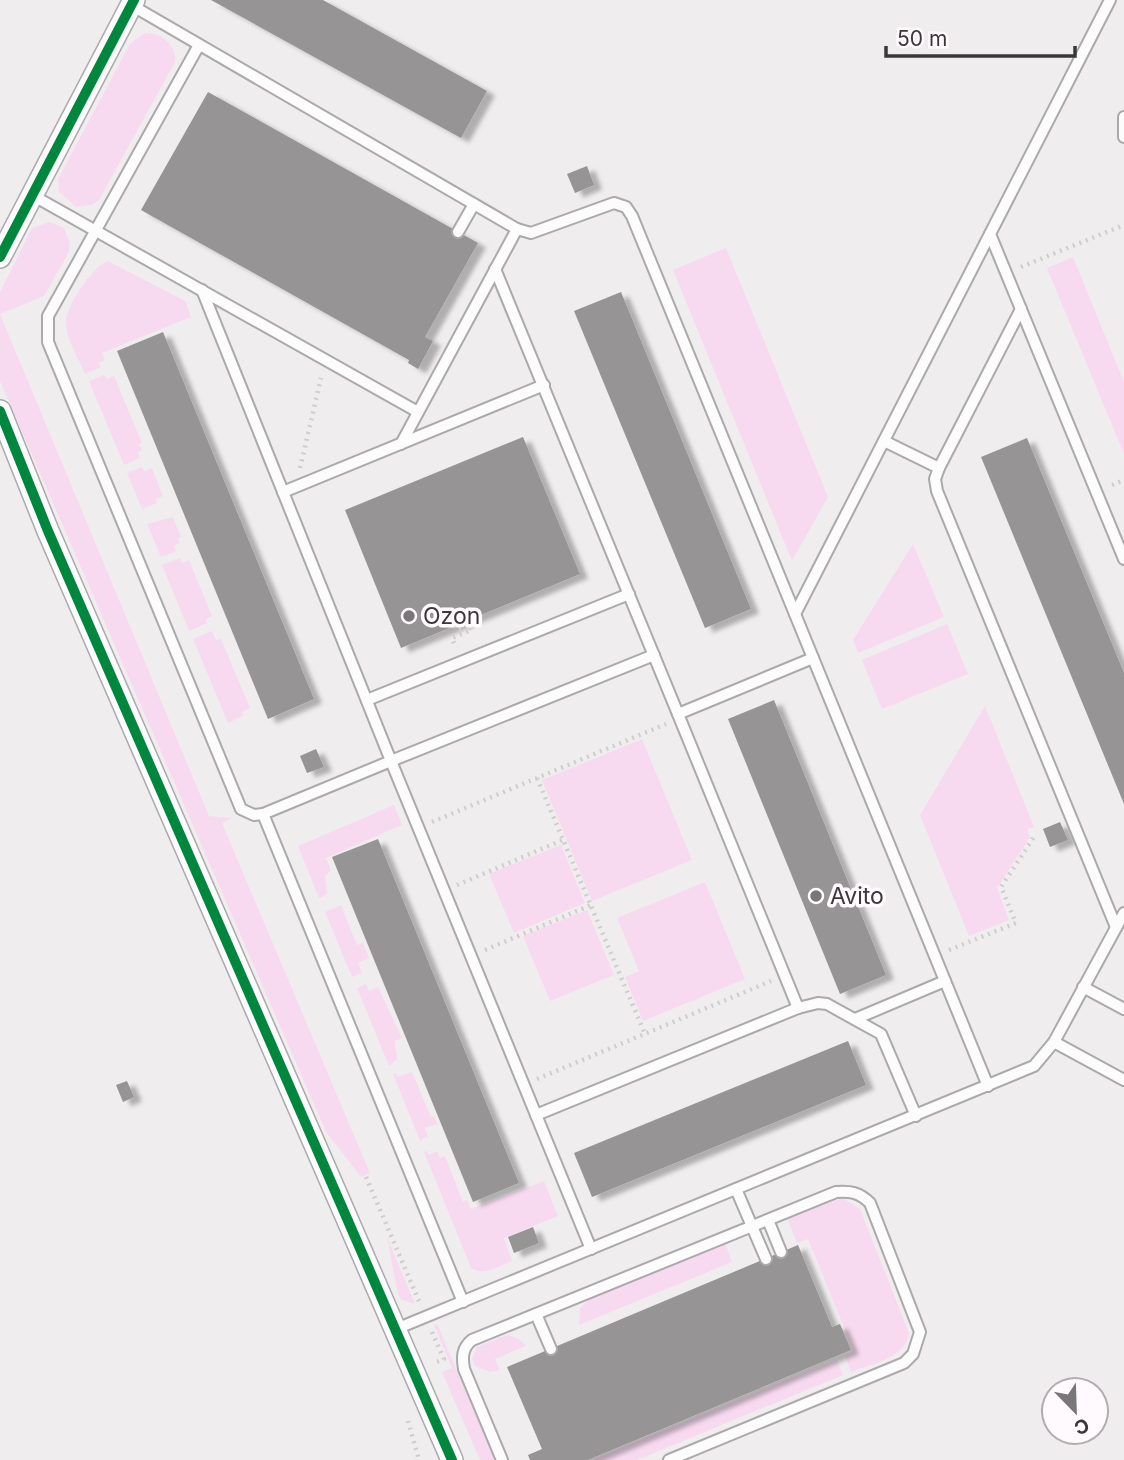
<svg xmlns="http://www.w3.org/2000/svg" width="1124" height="1460" font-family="Inter,sans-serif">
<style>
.green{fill:#f8daf0}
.building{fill:#969495;filter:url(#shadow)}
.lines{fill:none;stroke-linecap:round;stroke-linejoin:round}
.service-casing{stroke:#aba9ab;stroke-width:14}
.minor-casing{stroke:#aba9ab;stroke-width:24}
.path{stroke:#cfcecf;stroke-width:4.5;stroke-dasharray:2 5;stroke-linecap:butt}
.service{stroke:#fdfcfd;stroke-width:10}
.minor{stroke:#fdfcfd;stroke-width:21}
.cycleway-casing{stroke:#fefafd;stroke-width:15}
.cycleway{stroke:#00873e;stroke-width:10}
.poi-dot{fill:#7a7779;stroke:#fefafd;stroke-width:2.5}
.labels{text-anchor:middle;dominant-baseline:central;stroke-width:7;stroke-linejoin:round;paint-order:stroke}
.poi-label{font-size:23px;fill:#3a383a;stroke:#fefafd;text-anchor:start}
</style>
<defs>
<filter id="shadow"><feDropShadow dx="8" dy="4.5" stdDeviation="2" flood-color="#0004"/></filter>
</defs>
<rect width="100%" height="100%" fill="#f0edef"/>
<!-- green -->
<g class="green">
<path d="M145,33C161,32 177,45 175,62L99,200L92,205L76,207L59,192L58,179L130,44Z"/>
<path d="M49,222L64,228L70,243L69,252L44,296L0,314L209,816L233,818L222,823L370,1173L361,1177L326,1132L0,381V292L32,228Z"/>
<path d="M726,248L828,497L792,561L673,270Z"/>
<path d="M1073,257L1124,382V454L1047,268Z"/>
<path d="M108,261L185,301L191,317L102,353L105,360L99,363L101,367L85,374C79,359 66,340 66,322C65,308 94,264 108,261Z"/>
<path d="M104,375L107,379L114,376L142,443L139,444L142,450L138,452L140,458L124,465L89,381Z"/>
<path d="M142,467L144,471L152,468L163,496L156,499L157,503L142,509L127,473Z"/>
<path d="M173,517L181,537L178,539L180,543L174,546L176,551L161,557L147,524Z"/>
<path d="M913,544L944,617L858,653L853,640Z"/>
<path d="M180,558L182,563L189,560L212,616L206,619L207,623L189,631L162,565Z"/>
<path d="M947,624L968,674L882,709L862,660Z"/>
<path d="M212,631L216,640L221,639L250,708L242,712L243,716L228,723L193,639Z"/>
<path d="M985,706L1034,827L1027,829L1030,837L997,888L1009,920L969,936L920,815Z"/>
<path d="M642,739L692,860L592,901L542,780Z"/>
<path d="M394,805L402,825L326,858L331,870L325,877L327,894L319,898L298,846Z"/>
<path d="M561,845L585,903L514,933L489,874Z"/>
<path d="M705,882L745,979L643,1021L625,977L639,971L617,918Z"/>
<path d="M341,905L357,945L363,943L369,958L358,963L362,973L352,977L325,912Z"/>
<path d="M587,910L614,975L550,1001L523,936Z"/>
<path d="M366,984L369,991L378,987L402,1038L395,1041L397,1059L389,1066L357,988Z"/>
<path d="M412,1072L431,1117L434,1116L437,1124L425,1128L428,1137L422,1139L421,1143L393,1074L395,1073L398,1077Z"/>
<path d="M427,1151L429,1155L437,1151L440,1158L445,1156L463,1202L467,1200L471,1209L544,1181L558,1216L504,1238L512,1261C499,1266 484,1277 471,1268L424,1152Z"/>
<path d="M842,1198L860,1209L909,1333C906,1358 871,1364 851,1372L845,1356L854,1352L808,1239L797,1243L787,1218Z"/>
<path d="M387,1237L415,1304L402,1300L398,1295Z"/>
<path d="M725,1243L732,1262L579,1325L580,1308L591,1298Z"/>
<path d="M437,1324L495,1460H480L442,1372L452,1368L434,1325Z"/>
<path d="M507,1335L519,1339L526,1346L495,1359L500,1370L490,1372L475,1366L472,1359L477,1347Z"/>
<path d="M837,1360L843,1375L637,1460H592Z"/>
</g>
<!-- building -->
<g class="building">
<path d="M211,0H323L487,91L461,138Z"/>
<path d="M208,92L478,243L425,337L433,341L418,369L408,363L409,360L141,210Z"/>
<path d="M587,166L594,185L575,193L567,174Z"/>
<path d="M621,292L751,609L705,628L574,311Z"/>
<path d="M163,332L314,699L268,719L117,351Z"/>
<path d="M523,437L580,574L401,648L345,510Z"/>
<path d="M1027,438L1124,673V804L981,457Z"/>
<path d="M774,700L886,975L840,994L728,719Z"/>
<path d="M316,749L324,767L307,773L300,756Z"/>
<path d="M1060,822L1068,840L1050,847L1043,829Z"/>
<path d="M378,839L519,1183L473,1202L332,857Z"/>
<path d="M848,1041L866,1085L592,1197L574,1153Z"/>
<path d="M127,1081L134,1097L123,1102L116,1085Z"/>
<path d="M533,1227L539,1243L514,1253L508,1237Z"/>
<path d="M798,1245L832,1327L840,1324L851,1350L588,1460H530L528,1455L542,1449L507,1367Z"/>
</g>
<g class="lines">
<!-- service casing -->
<g class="service-casing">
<g id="service">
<path d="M131,5L517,229L401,444"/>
<path d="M199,45L48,316V342L241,809L254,815L263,814"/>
<path d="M1124,117V137"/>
<path d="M32,195L418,412"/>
<path d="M517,229L531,233L614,203L626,207L632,216L813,658"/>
<path d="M458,232L474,204"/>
<path d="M990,234L1124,559"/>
<path d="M495,269L678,714"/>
<path d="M202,290L391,761L654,655"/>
<path d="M1021,309L939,468L935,479L937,491L1116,927"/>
<path d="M884,441L939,468"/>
<path d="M283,492L544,385"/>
<path d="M795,614L1110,0"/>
<path d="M367,700L629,594"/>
<path d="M1083,987L1124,1009"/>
<path d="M798,1008L678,714L813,658L988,1086"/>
<path d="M855,1019L945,981"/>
<path d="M1054,1042L1124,1080"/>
<path d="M536,1115L798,1008L818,1003L827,1004L881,1034L916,1116"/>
<path d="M736,1189L766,1259"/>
<path d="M768,1220L781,1252"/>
<path d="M463,1302L263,814L391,761L591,1249"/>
<path d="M536,1314L551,1349"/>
<path d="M396,1329L1034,1066L1054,1042L1124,913"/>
<path d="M502,1460L464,1369C462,1357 462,1348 472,1340L836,1192C850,1191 859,1192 870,1203L920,1332L913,1354L904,1363L669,1460"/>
</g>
</g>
<!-- minor casing -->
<g class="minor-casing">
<g id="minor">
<path d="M0,257L134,0"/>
<path d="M0,411L48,531L452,1460"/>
</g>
</g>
<!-- path -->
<g class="path">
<path d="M1021,267L1124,225"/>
<path d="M300,468L321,378"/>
<path d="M1112,485L1124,480"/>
<path d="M455,626L456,630L469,625L472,630L452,638L456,648"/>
<path d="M537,778L645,1034"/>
<path d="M432,822L666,724"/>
<path d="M457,885L563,840"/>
<path d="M485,950L591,905"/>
<path d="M949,950L1016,923L1001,887L1034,837"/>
<path d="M537,1079L771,981"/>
<path d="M366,1177L419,1301"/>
<path d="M432,1332L444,1359L434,1363"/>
<path d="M408,1421L419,1460"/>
</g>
<!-- service -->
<use href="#service" class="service"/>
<!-- minor -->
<use href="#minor" class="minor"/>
<!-- cycleway casing -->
<g class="cycleway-casing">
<g id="cycleway">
<path d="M0,257L134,0"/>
<path d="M0,411L48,531L452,1460"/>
</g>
</g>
<!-- cycleway -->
<use href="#cycleway" class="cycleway"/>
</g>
<!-- markers -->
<g class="poi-dot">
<circle cx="409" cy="616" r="7"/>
<circle cx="816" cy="896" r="7"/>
</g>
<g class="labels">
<!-- poi labels -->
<g class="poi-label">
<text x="423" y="616">Ozon</text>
<text x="830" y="896">Avito</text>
</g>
</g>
<!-- north arrow -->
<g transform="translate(1075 1411) rotate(157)"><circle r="33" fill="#fefafd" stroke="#b0acaf" stroke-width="2"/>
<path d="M0-5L12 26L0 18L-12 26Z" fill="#7a7779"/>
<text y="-10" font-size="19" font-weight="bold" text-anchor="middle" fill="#3a383a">С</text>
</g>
<!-- scale -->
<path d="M886 46v10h189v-10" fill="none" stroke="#3a383a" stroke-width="3.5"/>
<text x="897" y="46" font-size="21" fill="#3a383a" stroke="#fefafd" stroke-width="5" paint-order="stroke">50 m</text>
</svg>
